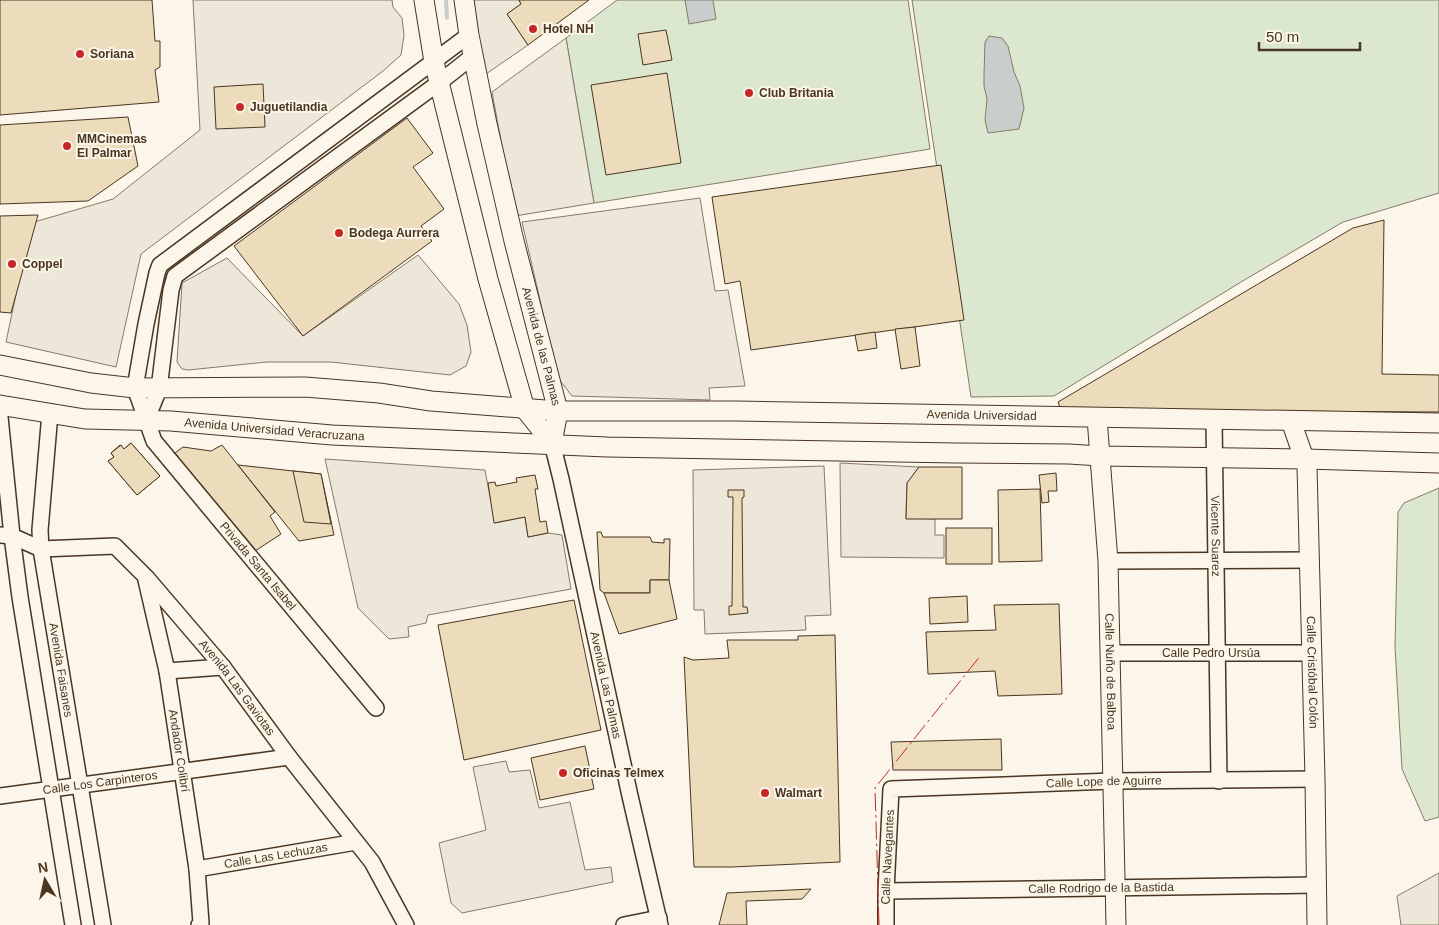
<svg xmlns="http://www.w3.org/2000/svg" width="1439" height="925" font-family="Helvetica,sans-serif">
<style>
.green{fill:#dce7d0;stroke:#887966}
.parking{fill:#ede7d9;stroke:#887966}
.water{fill:#c9cecd;stroke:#887966}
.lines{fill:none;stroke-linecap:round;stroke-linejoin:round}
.stream{stroke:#c9cecd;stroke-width:4}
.building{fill:#ecdcbc;stroke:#4a3520}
.minor-casing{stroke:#4a3520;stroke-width:18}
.major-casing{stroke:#4a3520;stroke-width:21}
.minor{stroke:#fbf6e9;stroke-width:15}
.major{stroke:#fbf6e9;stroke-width:19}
.power{stroke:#c62828;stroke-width:1;stroke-dasharray:18 4 2.5 4;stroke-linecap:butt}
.poi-dot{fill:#c62828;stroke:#fbf6e9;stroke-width:2}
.labels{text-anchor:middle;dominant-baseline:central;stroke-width:4;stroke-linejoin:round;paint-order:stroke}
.poi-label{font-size:12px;font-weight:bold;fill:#4a3520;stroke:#fbf6e9;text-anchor:start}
.street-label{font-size:12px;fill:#4a3520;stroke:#fbf6e9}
</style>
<rect width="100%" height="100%" fill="#fbf6e9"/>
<!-- green -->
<g class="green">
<path d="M617,0H908L930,149L594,203L566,38Z"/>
<path d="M912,0H1439V193L1343,222L1246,279L1054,396L971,397Z"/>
<path d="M1439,488V817L1425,821L1402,769L1395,647L1398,512L1404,503Z"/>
</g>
<!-- parking -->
<g class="parking">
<path d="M193,0H392L393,7L402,18L404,35L401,55L383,71L141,254L116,367L6,342L31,223L113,199L200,130Z"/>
<path d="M470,0H519L521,4L507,14L528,45L486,74Z"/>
<path d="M566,38L594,203L515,216L492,92Z"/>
<path d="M700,198L715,291L728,290L745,386L709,388L710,400L572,396L558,378L522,222Z"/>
<path d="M418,255L459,304L467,325L471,352L466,366L450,375L331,362H267L188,370L182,369L177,362L182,283L227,258L303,336Z"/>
<path d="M325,459L485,470L495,523L525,517L528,537L548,533L562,535L571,589L428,615L426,623L408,627L409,637L389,639L358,608Z"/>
<path d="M840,463L919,467L907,483L906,518L935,519V535H944V558L841,557Z"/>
<path d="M824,466L831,615L805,616L806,630L705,634L704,610H694L693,470Z"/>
<path d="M506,761L509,772L530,770L539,808L570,802L585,870L611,867L613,882L462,913L451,903L439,843L486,830L473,767Z"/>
<path d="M1439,873V925H1401L1397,896Z"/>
</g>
<!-- water -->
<g class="water">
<path d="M685,0H713L716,19L689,24Z"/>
<path d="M989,36L1002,38L1008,46L1014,72L1020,86L1024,108L1019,129L988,133L985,120L987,99L984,86V74L985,42Z"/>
</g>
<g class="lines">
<!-- stream -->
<path class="stream" d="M446,0L447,18"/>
</g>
<!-- building -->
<g class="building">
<path d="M0,0H152L155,41H160V67L155,70L159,102L0,115Z"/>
<path d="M519,0H589L528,45L507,14L521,4Z"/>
<path d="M666,30L672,60L643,65L638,34Z"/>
<path d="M667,73L681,163L606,175L591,85Z"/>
<path d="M263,84L265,127L216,129L214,87Z"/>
<path d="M128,117L138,166L88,201L0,204V125Z"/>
<path d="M407,118L433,153L413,167L444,209L421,226L432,241L303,336L234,246Z"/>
<path d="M941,165L964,320L751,350L740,281L725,284L712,197Z"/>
<path d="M38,215L11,313L0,312V216Z"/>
<path d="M1384,220L1382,374L1439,375V412L1061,410L1058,402L1353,228Z"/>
<path d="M915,327L920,366L901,369L895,329Z"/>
<path d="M875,332L877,348L858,351L855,335Z"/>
<path d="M131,443L160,476L137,495L108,461L114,457L111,453L120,445L124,449Z"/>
<path d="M131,443L160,476L137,495L108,461L114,457L111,453L121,445L124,449Z"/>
<path d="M222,445L275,512L270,516L281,534L252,553L175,453L183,447L211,451Z"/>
<path d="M238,465L321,474L334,535L299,541Z"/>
<path d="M919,467H962V519H906L907,483Z"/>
<path d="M293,471L321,474L331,524L304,522Z"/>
<path d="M1056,473L1057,491H1048L1049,502L1042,503L1039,475Z"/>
<path d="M535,475L538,489H535L540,522L546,521L548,533L528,537L525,517L494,523L488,483L495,482L496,486L517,482L516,478Z"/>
<path d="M1040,489L1042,561L999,562L998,490Z"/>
<path d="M728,490H744V497L742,498L743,607H747L748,613L729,615V606H732L733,497H728Z"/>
<rect x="946" y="528" width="46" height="36"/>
<path d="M597,532H601L603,537H650L652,542L664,543V539H670L669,580H650V593H604L600,590Z"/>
<path d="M650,580H669L677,619L619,634L604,593H650Z"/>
<path d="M967,596L968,622L930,624L929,598Z"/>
<path d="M574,600L601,730L464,760L438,625Z"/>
<path d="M1059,604L1062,694L998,696L995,671L928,674L926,632L996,630L994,605Z"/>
<path d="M835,635L840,862L732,867H694L684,657L693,660L729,658L727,640H798V636Z"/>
<path d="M1001,739L1002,770H893L891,742Z"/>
<path d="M585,746L594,789L540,800L531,758Z"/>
<path d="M811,889L802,899L746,901L747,925H719L727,893Z"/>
</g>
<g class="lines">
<!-- minor casing -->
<g class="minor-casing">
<g id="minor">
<path id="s1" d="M50,413L40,530L41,549L103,925"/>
<path d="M0,417L12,536L20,597L73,925"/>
<path id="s2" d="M1214,420L1219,781"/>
<path d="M146,421L159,389L171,290L175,276L440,82L473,56"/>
<path id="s3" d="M552,443L561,479L630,796L660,925"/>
<path id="s4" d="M0,535L12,536L41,549L115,546L146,577L223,667L289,757L372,862L406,925"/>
<path d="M1108,561L1310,560"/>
<path id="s5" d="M146,580L167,671L197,869L201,923L199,925"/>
<path id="s6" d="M1110,653H1312"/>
<path d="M167,671L223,667"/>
<path d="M376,708L154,441L135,388L146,324L157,273L160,265L469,35"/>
<path id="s7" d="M0,796L289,757"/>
<path id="s8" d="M197,869L356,842"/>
<path id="s9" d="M886,891L1316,885"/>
<path d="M624,925L659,918"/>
<path id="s10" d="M886,925V891L891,789L1113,781L1315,779"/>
</g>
</g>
<!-- major casing -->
<g class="major-casing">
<g id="major">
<path d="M424,0L434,62L488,279L525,409L552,443"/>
<path id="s11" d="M464,0L469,35L487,124L514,241L558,411L552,443"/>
<path id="s12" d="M0,365L91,383L135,388L305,387L379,393L431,401L558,411H737L1439,423"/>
<path id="s13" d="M0,405L85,419L171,421L332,435L607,447L956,453L1069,454L1100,456L1305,459L1439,463"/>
<path id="s14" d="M1097,418L1108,561L1116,925"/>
<path id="s15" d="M1291,421L1307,467L1315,779L1317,925"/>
</g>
</g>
<!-- minor -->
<use href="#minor" class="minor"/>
<!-- major -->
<use href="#major" class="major"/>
<!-- power -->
<path class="power" d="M879,925L875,788L981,655"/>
</g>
<!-- markers -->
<g class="poi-dot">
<circle cx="533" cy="29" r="5"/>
<circle cx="80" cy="54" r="5"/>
<circle cx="749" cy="93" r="5"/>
<circle cx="240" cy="107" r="5"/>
<circle cx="67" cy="146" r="5"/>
<circle cx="339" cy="233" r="5"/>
<circle cx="12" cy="264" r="5"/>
<circle cx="563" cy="773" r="5"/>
<circle cx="765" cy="793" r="5"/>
</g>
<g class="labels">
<!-- poi labels -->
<g class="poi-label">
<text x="543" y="29">Hotel NH</text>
<text x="90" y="54">Soriana</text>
<text x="759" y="93">Club Britania</text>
<text x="250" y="107">Juguetilandia</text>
<text x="77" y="139">MMCinemas<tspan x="77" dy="14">El Palmar</tspan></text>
<text x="349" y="233">Bodega Aurrera</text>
<text x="22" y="264">Coppel</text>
<text x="573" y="773">Oficinas Telmex</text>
<text x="775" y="793">Walmart</text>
</g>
<!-- street labels -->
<g class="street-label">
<text stroke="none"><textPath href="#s11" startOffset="355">Avenida de las Palmas</textPath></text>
<text stroke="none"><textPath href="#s12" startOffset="985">Avenida Universidad</textPath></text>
<text stroke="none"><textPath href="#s13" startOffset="276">Avenida Universidad Veracruzana</textPath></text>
<text stroke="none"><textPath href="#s2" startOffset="116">Vicente Suarez</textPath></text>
<text transform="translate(258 566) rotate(50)">Privada Santa Isabel</text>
<text stroke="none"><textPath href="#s6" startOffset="101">Calle Pedro Ursúa</textPath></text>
<text stroke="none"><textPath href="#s1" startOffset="259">Avenida Faisanes</textPath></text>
<text stroke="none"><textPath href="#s14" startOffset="254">Calle Nuño de Balboa</textPath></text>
<text stroke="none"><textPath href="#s15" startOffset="254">Calle Cristóbal Colón</textPath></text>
<text stroke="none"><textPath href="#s3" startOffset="248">Avenida Las Palmas</textPath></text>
<text stroke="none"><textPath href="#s4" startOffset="305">Avenida Las Gaviotas</textPath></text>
<text stroke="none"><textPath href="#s5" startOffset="174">Andador Colibrí</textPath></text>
<text stroke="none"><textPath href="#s10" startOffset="349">Calle Lope de Aguirre</textPath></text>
<text stroke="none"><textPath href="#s7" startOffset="101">Calle Los Carpinteros</textPath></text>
<text stroke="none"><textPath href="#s8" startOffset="80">Calle Las Lechuzas</textPath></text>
<text stroke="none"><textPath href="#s10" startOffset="68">Calle Navegantes</textPath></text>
<text stroke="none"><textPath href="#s9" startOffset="215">Calle Rodrigo de la Bastida</textPath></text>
</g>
</g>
<!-- north arrow -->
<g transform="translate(45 880) rotate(351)" stroke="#fbf6e9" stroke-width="4" paint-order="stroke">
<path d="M0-4L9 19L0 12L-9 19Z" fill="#4a3520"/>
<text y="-8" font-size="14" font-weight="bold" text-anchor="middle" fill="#4a3520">N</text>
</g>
<!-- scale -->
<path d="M1259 42v8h101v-8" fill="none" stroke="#4a3520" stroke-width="2.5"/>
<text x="1266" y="42" font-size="15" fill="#4a3520" stroke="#fbf6e9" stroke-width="4" paint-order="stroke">50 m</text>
</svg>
